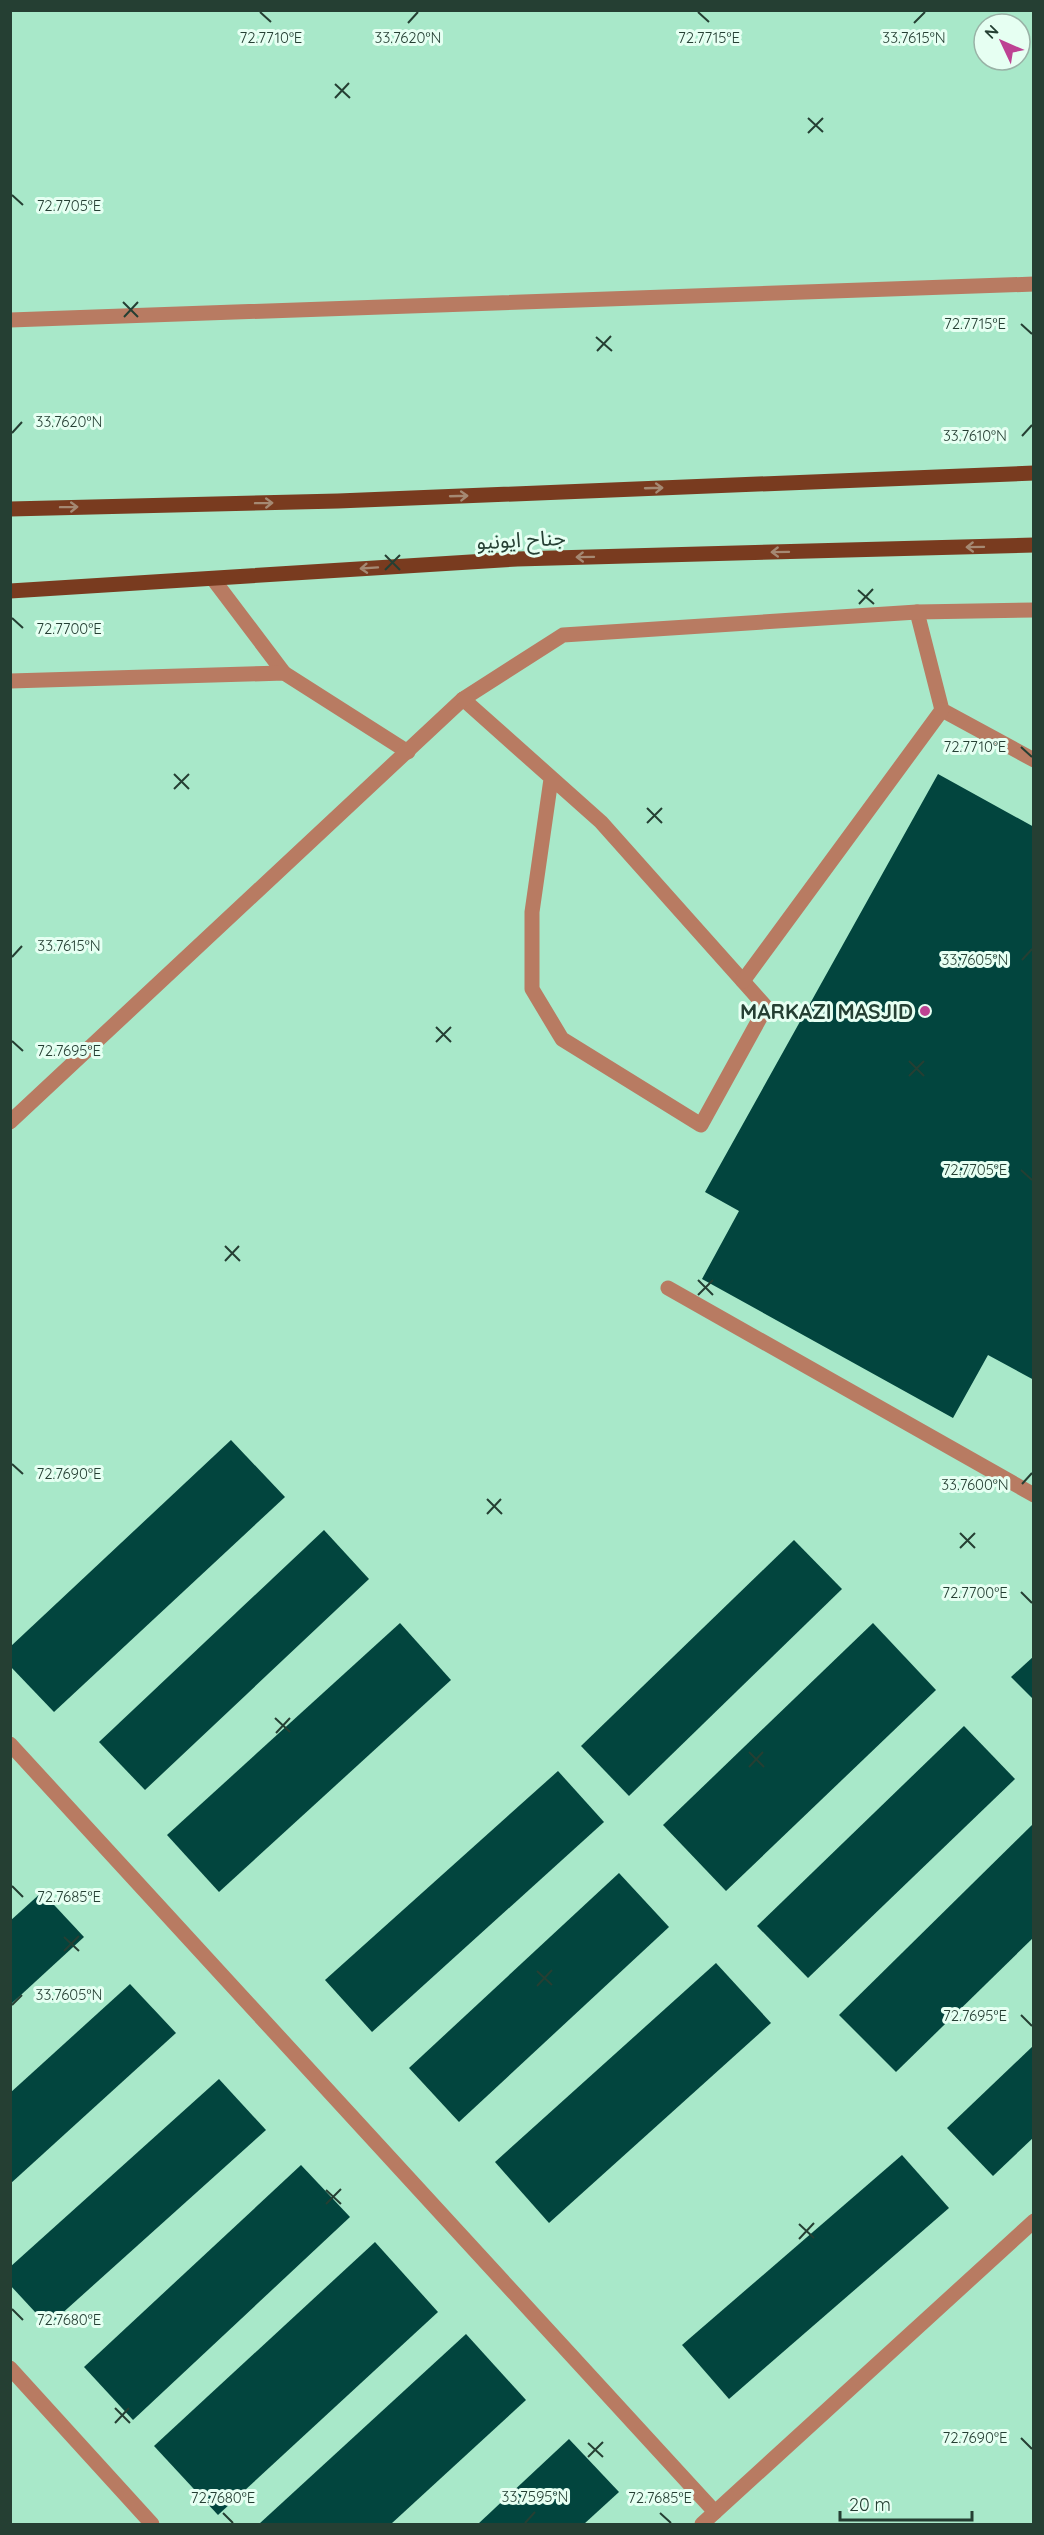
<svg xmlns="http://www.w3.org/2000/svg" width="1044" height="2535" font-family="Quicksand,'Noto Sans Arabic',sans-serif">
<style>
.building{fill:#02453e}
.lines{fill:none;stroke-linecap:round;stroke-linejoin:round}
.minor{stroke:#b87b62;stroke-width:15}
.major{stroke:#793b1f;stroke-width:15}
.oneway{stroke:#a58973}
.ticks{fill:none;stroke:#253f33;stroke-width:2}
.poi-dot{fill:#bd4293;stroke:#e6fff2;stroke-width:2}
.labels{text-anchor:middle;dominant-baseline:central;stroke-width:6;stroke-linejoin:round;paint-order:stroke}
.street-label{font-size:21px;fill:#253f33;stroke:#e6fff2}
.poi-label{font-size:21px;font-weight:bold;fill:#253f33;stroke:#e6fff2;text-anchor:end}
.ticks-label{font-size:15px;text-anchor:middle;fill:#253f33;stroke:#e6fff2;stroke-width:6;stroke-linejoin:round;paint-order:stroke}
</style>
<rect width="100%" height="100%" fill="#a8e8c9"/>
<!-- building -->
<g class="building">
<path d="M938,774L1034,827V1380L988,1355L953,1418L702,1279L739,1211L705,1192Z"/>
<path d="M231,1440L285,1497L54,1712L10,1666V1647Z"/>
<path d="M324,1530L369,1579L145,1790L99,1742Z"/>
<path d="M794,1540L842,1589L629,1796L581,1746Z"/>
<path d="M400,1623L451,1680L219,1892L167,1835Z"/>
<path d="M873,1623L936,1690L726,1891L663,1825Z"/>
<path d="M1034,1656V1700L1011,1677Z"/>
<path d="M964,1726L1015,1779L808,1978L757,1926Z"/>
<path d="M558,1771L604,1822L372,2032L325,1980Z"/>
<path d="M1034,1823V1937L896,2072L839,2015Z"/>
<path d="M619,1873L669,1927L459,2122L409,2068Z"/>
<path d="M42,1892L84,1937L10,2005V1921Z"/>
<path d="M716,1963L771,2023L549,2223L495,2162Z"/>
<path d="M130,1984L176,2033L10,2184V2093Z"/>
<path d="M1034,2045V2137L993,2176L947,2128Z"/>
<path d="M219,2079L266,2130L48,2326L10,2285V2267Z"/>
<path d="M902,2155L949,2208L729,2399L682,2345Z"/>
<path d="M301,2165L350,2217L133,2420L84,2367Z"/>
<path d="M375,2242L438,2312L218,2515L154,2446Z"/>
<path d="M466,2334L526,2400L391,2524H259Z"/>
<path d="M569,2439L619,2492L584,2524H478Z"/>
</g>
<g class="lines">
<!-- minor -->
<g class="minor">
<path d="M10,320L1034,284"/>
<path d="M213,579L284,673"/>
<path d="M917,612L942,710L1034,760"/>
<path d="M10,681L284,673L408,752"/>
<path d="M463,699L601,822L766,1007L701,1125L562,1039L532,989V912L551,779"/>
<path d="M743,981L942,710"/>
<path d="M10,1122L463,699L563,635L917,612L1034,610"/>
<path d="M668,1288L1034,1495"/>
<path d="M10,1744L715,2512"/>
<path d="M10,2368L152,2524"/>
<path d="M702,2524L1034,2221"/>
</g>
<!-- major -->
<g class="major">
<path d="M10,509L338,501L1034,473"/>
<path d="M10,591L517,559L1034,545"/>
</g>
</g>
<!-- one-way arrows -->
<defs><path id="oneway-shaft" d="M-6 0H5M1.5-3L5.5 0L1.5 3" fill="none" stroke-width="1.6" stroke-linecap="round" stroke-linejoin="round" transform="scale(1.5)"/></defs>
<g class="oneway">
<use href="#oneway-shaft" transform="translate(654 488) rotate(-2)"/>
<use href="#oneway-shaft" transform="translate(459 496) rotate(-2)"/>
<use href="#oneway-shaft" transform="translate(264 503) rotate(-1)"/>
<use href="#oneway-shaft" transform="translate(69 507) rotate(-1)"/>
<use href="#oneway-shaft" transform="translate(975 547) rotate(179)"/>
<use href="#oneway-shaft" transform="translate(780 552) rotate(179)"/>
<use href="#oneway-shaft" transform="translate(585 557) rotate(179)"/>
<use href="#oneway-shaft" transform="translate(369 568) rotate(176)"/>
</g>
<!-- ticks -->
<path class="ticks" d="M260,12L271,22M698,12L709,22M408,23L418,12M914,23L925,12M335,84L350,98M335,98L349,83M808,118L823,132M808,133L823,118M12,195L23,205M123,302L138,317M124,317L138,302M1021,324L1032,334M596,337L612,351M597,351L611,336M12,433L22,422M1022,436L1032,425M385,555L400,570M385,570L400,555M858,590L874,604M859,604L873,589M12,618L23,628M1021,747L1032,757M174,774L189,789M174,789L189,774M647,808L662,823M647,823L662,808M12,957L22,946M1022,960L1032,949M436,1027L451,1042M12,1041L23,1051M436,1042L451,1027M909,1061L924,1076M909,1076L924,1061M1021,1170L1032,1180M225,1246L240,1261M225,1261L239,1246M698,1280L713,1295M698,1295L713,1280M12,1464L23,1474M1022,1484L1032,1473M487,1499L502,1514M487,1514L501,1499M960,1533L975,1548M960,1548L975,1533M1021,1592L1032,1603M275,1718L290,1732M276,1733L290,1718M749,1752L764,1767M749,1767L763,1752M12,1886L23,1897M64,1937L79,1951M64,1951L79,1936M537,1971L552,1985M537,1986L552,1970M12,2005L22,1995M1021,2015L1032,2026M326,2190L341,2204M326,2204L341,2189M799,2224L814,2238M799,2239L814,2223M12,2309L23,2320M115,2408L130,2423M115,2423L129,2408M1021,2438L1032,2449M588,2443L603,2457M588,2457L603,2442M223,2513L233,2523M660,2513L671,2523M525,2523L535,2512"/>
<!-- markers -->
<circle class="poi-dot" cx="925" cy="1011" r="6"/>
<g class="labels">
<!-- street labels -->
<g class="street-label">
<text transform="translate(521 539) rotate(-3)">جناح ایونیو</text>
</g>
<!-- poi labels -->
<g class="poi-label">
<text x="913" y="1011">MARKAZI MASJID</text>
</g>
</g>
<g class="ticks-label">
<text x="271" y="43">72.7710°E</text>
<text x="709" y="43">72.7715°E</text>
<text x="408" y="43">33.7620°N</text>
<text x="914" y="43">33.7615°N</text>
<text x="69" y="211">72.7705°E</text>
<text x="975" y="329">72.7715°E</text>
<text x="69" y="427">33.7620°N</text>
<text x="975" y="441">33.7610°N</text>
<text x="69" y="634">72.7700°E</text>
<text x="975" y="752">72.7710°E</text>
<text x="69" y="951">33.7615°N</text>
<text x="975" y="965">33.7605°N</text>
<text x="69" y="1056">72.7695°E</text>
<text x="975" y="1175">72.7705°E</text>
<text x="69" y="1479">72.7690°E</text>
<text x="975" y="1490">33.7600°N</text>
<text x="975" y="1598">72.7700°E</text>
<text x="69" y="1902">72.7685°E</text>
<text x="69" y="2000">33.7605°N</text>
<text x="975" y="2021">72.7695°E</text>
<text x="69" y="2325">72.7680°E</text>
<text x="975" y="2443">72.7690°E</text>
<text x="535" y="2502">33.7595°N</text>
<text x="223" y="2503">72.7680°E</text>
<text x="660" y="2503">72.7685°E</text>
</g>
<!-- border -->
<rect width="1044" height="2535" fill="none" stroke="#253f33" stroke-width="24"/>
<!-- north arrow -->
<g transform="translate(1002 42) rotate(314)"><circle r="28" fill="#e6fff2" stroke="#99b2a6" stroke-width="1.5"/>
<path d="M0-4.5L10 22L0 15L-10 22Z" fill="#bd4293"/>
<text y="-9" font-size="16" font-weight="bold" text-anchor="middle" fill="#253f33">N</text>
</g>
<!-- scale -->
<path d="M840 2511v9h132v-9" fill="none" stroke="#253f33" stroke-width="3"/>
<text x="849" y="2511" font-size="18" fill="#253f33" stroke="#e6fff2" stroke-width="4.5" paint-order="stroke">20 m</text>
</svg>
